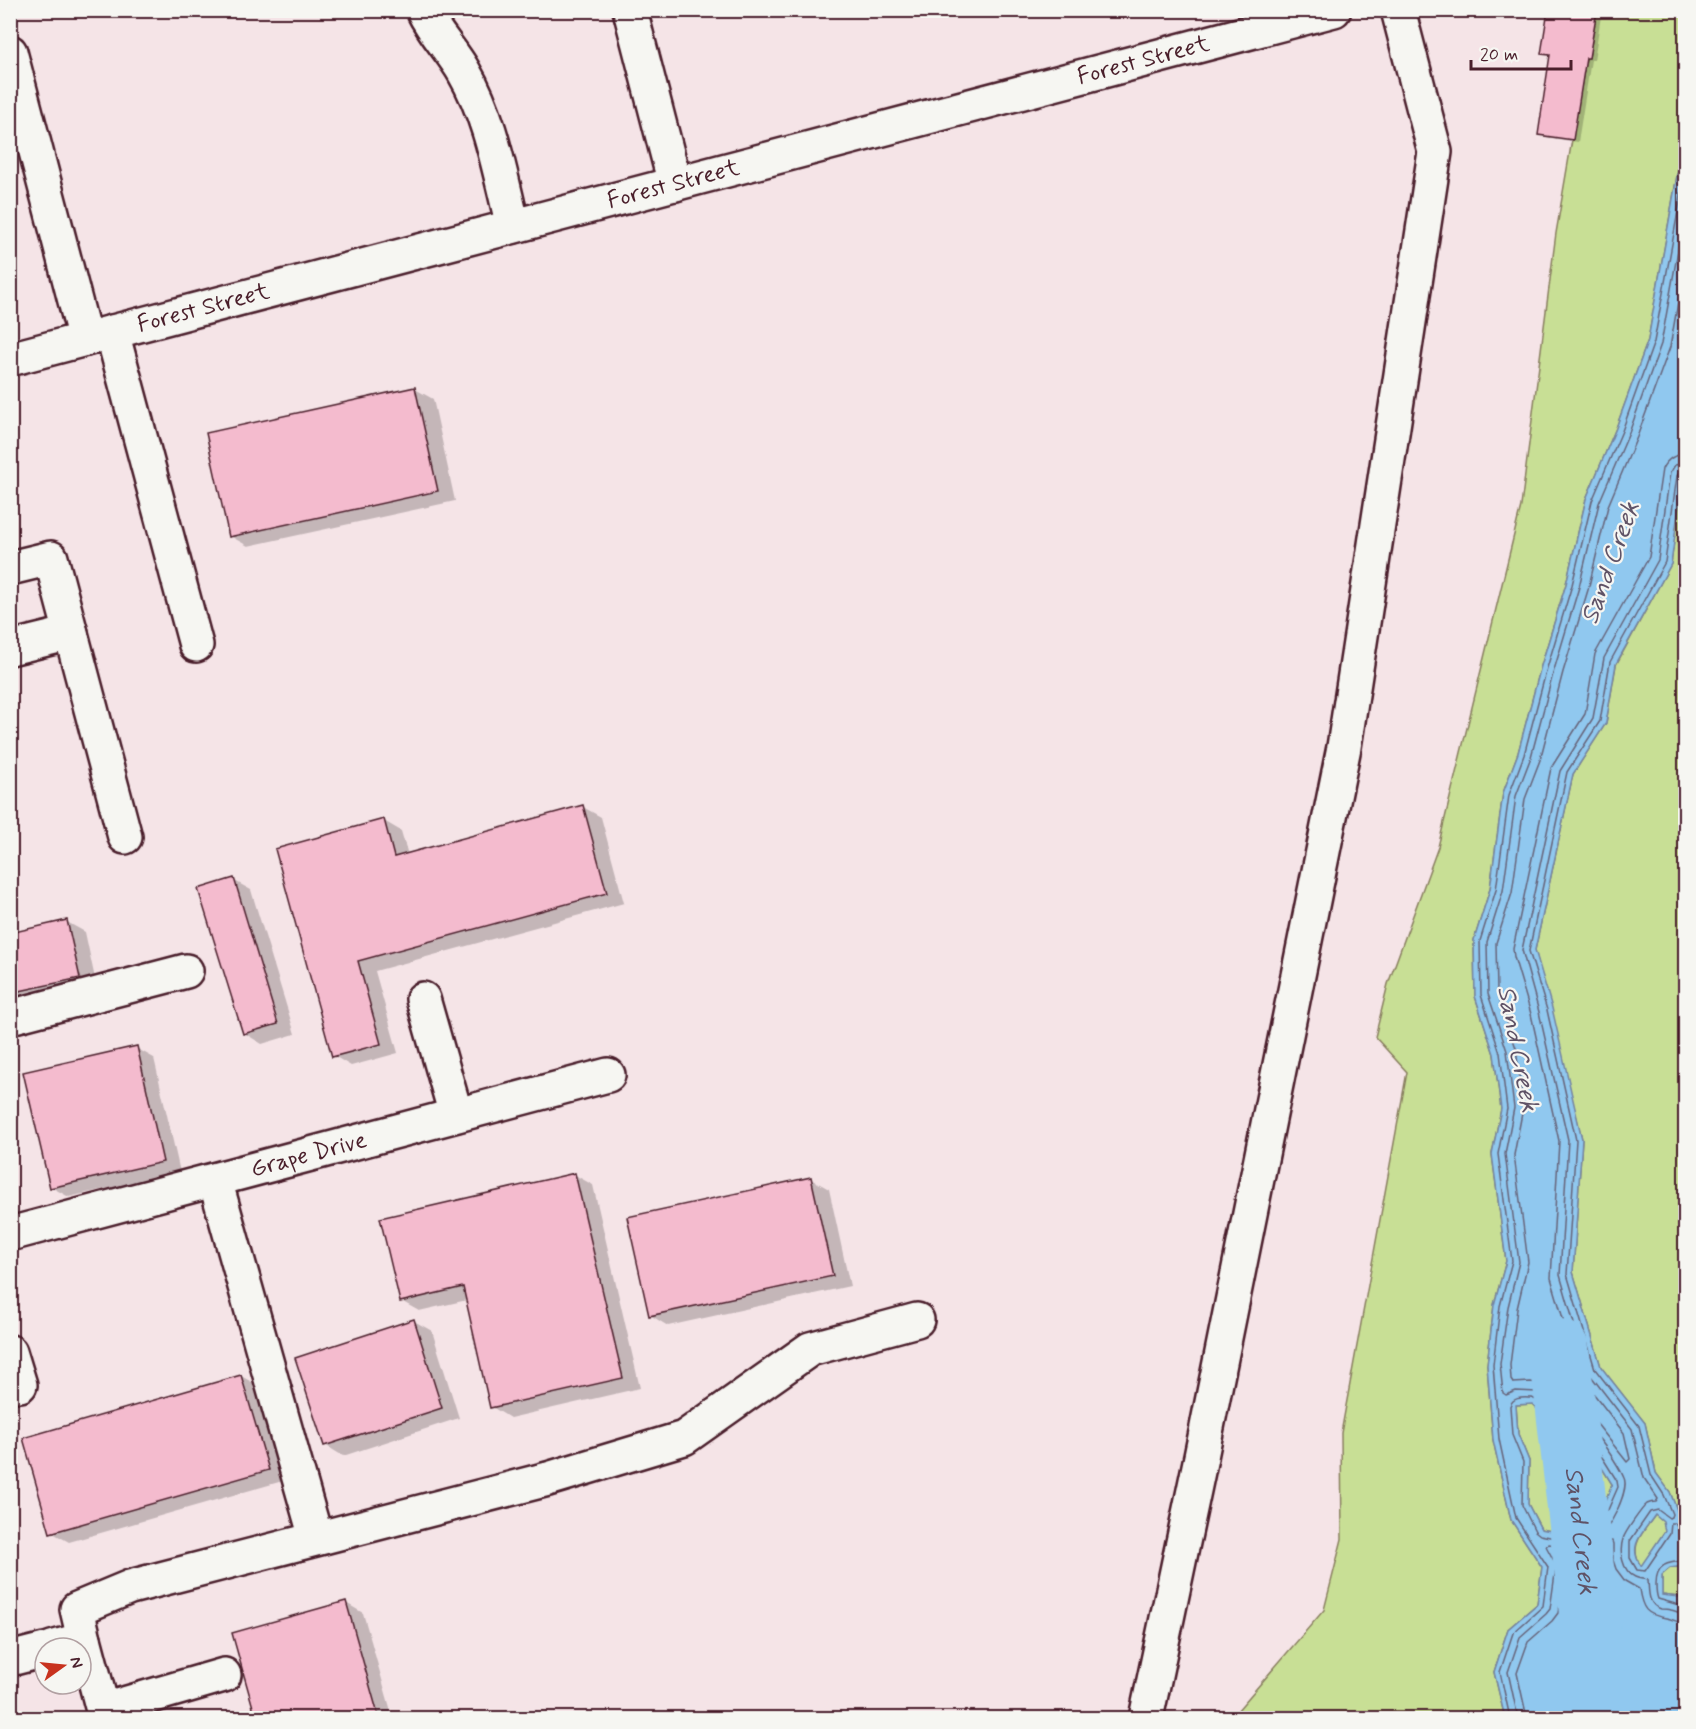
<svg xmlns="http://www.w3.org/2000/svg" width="1696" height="1729" font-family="Mynerve,sans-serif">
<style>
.built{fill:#f5e4e7;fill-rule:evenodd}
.green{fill:#c8df95;stroke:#897f60;stroke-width:1.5}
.water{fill:#90c8ef;stroke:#7484a1;stroke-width:1.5;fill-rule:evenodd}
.shadow{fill:#0003}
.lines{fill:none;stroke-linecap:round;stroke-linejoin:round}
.shore{stroke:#666379;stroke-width:1.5}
.river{stroke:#90c8ef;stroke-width:60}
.building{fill:#f4bbce;stroke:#4a1f2b;stroke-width:1.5}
.minor-casing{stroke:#4a1f2b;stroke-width:38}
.minor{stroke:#f6f6f2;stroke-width:33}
.labels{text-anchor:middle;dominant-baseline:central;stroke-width:4.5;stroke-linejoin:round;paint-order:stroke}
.street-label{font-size:24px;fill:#4a1f2b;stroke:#f6f6f2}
.water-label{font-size:26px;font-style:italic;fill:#5f5266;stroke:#f6f6f2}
</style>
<rect width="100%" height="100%" fill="#f6f6f2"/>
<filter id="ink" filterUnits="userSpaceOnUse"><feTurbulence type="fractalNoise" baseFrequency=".0167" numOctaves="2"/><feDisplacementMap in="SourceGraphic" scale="12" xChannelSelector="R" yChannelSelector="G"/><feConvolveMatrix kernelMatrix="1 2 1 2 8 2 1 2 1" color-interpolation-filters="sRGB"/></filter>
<g filter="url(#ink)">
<!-- built -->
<path class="built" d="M11,11H1597L1589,58H1586L1556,233L1521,506L1438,847L1388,984L1375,1037L1407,1072L1341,1433L1342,1539L1324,1610L1231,1718H11ZM45,1648H81V1684H45Z"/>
<!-- green -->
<g class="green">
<path d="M1597,11H1685V153L1678,170L1648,340L1616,428L1586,499L1566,584L1541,666L1518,753L1503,793L1490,889L1474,940L1475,996L1494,1054L1501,1109L1492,1154L1506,1261L1494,1305L1487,1365L1493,1440L1511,1520L1542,1567L1537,1604L1508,1629L1494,1672L1505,1718H1231L1324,1610L1342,1539L1341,1433L1407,1072L1375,1037L1388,984L1438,847L1521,506L1556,233L1586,58H1589Z"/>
<path d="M1685,454V1531L1670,1492L1656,1473L1645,1423L1601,1367L1573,1272L1582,1139L1535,950L1573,774L1606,723L1616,665L1671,564Z"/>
<path d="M1532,1404L1553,1424L1580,1438L1599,1463L1612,1484L1599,1517L1589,1529L1566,1534L1541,1529L1528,1504L1529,1461L1518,1434L1516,1405Z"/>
<path d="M1655,1515L1664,1522L1665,1531L1641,1567C1628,1545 1643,1533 1655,1515Z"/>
<path d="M1685,1566V1602L1679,1597L1662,1595V1574L1670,1568Z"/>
</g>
<!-- water -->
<path class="water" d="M1685,153L1686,454L1671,564L1616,664L1606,723L1573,774L1535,950L1552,1008L1582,1139L1573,1272L1601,1367L1645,1423L1656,1473L1670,1492L1685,1531V1566L1670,1568L1662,1575V1595L1679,1597L1685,1602V1718H1505L1494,1672L1508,1629L1537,1604L1542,1567L1511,1520L1493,1440L1487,1365L1494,1305L1506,1261L1492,1154L1501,1109L1494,1054L1475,996L1474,940L1490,889L1503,793L1518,753L1541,666L1566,584L1586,499L1616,428L1648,340L1678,170ZM1532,1404L1553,1424L1580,1438L1599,1463L1612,1484L1599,1517L1589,1529L1566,1534L1541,1529L1528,1504L1529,1461L1518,1434L1516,1405ZM1655,1515L1663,1522L1665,1531L1641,1566C1627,1545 1643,1533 1655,1515Z"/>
<!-- shadow -->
<g class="shadow">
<path d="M1550,10H1602L1594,60H1591L1578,142L1545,137L1540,134L1552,56L1543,53Z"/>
<path d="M415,389L433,399L455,501L248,546L230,536Z"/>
<path d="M583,807L601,817L624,903L375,971L398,1053L351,1066L334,1056L384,821L401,831L408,855Z"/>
<path d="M233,880L251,890L295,1034L262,1044L244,1033Z"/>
<path d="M67,922L85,932L97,988L10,1001V934Z"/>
<path d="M136,1048L154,1058L180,1172L69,1197L51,1187Z"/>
<path d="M575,1175L593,1185L640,1388L510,1418L492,1407L467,1300L419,1311L401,1301Z"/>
<path d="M811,1179L829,1189L850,1286L668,1326L650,1315Z"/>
<path d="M414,1321L432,1331L459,1418L343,1456L325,1445Z"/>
<path d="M241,1376L259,1386L286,1480L69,1542L51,1532Z"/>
<path d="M346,1603L363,1613L393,1718H258L234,1634Z"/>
</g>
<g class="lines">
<!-- shore -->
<g class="shore">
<path d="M1686,258L1670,347L1637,437L1608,506L1588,590L1563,672L1540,760L1525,799L1512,893L1496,943L1497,992L1516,1048L1523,1108L1514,1155L1528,1262L1517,1309L1510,1365L1511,1380L1513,1383L1531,1382L1541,1384L1566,1406L1593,1419L1627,1462L1630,1459L1624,1433L1580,1376L1551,1278L1559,1141L1531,1014L1514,957L1513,949L1551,768L1585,714L1595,654L1649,557L1662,469C1667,459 1674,454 1686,454"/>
<path d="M1686,463L1675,465L1670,473L1658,560L1604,658L1593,718L1560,771L1522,950L1539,1012L1568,1140L1560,1275L1588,1372L1632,1429L1644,1478L1658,1499L1656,1502C1653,1502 1651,1502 1647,1504C1642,1508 1625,1532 1623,1539C1619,1551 1622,1571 1635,1577C1639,1579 1644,1579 1648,1580C1649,1591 1647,1605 1661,1609C1665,1609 1668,1609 1671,1610C1677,1611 1680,1614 1686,1614"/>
<path d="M1686,470L1680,471L1677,476L1665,562L1610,662L1600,721L1567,772L1529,951L1547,1010L1576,1140L1567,1274L1595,1369L1639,1426L1651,1475L1664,1495L1672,1514L1671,1517L1669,1518L1658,1510L1650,1512L1630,1541V1558L1637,1570L1645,1571L1670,1534L1671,1523H1675L1679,1531L1686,1532"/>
<path d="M1532,1398L1536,1400L1557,1419L1585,1434L1604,1460L1617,1481L1618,1487L1604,1519L1592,1535L1565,1540L1540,1535L1535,1531L1522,1505L1523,1462L1512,1435L1510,1406C1513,1396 1524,1398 1532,1398Z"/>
<path d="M1686,1561C1667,1562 1656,1564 1656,1584C1656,1590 1656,1594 1658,1599L1686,1607"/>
<path d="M1510,1718L1500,1672L1513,1633L1543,1606L1548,1567L1516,1518L1499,1439L1493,1365L1500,1306L1512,1261L1498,1154L1507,1109L1500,1053L1481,995L1480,941L1496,890L1509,795L1524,755L1547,668L1572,585L1592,501L1622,431L1654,342L1686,168"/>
<path d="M1518,1718L1508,1672L1520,1637L1546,1614L1550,1609L1556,1567L1554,1561L1546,1546L1549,1544C1564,1547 1580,1548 1594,1542C1607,1536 1630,1490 1624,1478C1619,1466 1597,1432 1586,1426C1578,1421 1569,1418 1561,1413C1553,1407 1547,1398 1537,1392L1516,1391L1506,1395L1503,1393L1500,1364L1508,1307L1519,1262L1505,1154L1514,1108L1507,1051L1488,994L1487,942L1503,891L1516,796L1531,757L1554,670L1579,587L1599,503L1629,433L1661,344L1686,206"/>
<path d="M1527,1718L1517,1673L1528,1642L1552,1621L1558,1613L1564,1570L1563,1559L1565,1557L1596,1551L1609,1541H1612L1613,1544V1560L1616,1569L1625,1581L1639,1589C1642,1609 1646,1615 1666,1618C1673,1619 1678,1623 1686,1623"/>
</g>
<!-- river -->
<path class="river" id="s1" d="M1559,1349L1601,1718"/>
</g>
<!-- building -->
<g class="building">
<path d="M1548,10H1597L1589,58H1586L1573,140L1538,135L1550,55L1541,54Z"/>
<path d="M415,387L438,491L229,537L206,433Z"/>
<path d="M583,805L607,893L358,961L381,1044L332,1057L275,849L384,819L394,857Z"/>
<path d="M234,878L278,1024L243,1034L198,889Z"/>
<path d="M67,920L80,978L10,993V933Z"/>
<path d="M137,1046L163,1162L50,1188L23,1072Z"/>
<path d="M575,1173L623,1378L490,1408L463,1287L400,1302L380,1218Z"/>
<path d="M811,1177L833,1276L649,1316L627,1217Z"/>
<path d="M414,1319L442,1408L324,1446L295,1358Z"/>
<path d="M241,1375L269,1470L50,1533L23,1438Z"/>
<path d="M346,1601L379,1718H256L232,1633Z"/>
</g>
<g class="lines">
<!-- minor casing -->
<g class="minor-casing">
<g id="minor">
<path d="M423,10C434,33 452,51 464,72C491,118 500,175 513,226"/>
<path d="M630,10L675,184"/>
<path d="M10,52L85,339"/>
<path d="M112,332L196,645"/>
<path id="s2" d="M10,359L1334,10"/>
<path d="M10,568L51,558L125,837"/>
<path d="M10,648L71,633"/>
<path d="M423,999L456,1115"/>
<path d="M10,1017L186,971"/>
<path d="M215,1180L316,1538"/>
<path id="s3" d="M10,1234L608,1075"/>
<path d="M10,1352L20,1385"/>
<path d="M84,1639L77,1609L130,1587L548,1479L684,1438L810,1349L917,1320"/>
<path d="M52,1648L84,1639L105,1718"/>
<path d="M10,1659L45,1650"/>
<path d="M103,1710L224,1675"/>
<path d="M1146,1718L1201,1457L1344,747L1435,152L1398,10"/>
</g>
</g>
<!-- minor -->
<use href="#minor" class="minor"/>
</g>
</g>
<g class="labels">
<!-- street labels -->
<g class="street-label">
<text stroke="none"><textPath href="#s2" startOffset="1172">Forest Street</textPath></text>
<text stroke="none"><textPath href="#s2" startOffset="686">Forest Street</textPath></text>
<text stroke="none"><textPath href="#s2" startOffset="200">Forest Street</textPath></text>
<text stroke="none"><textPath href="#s3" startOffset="309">Grape Drive</textPath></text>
</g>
<!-- water labels -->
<g class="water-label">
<text transform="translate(1611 563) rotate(-70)">Sand Creek</text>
<text transform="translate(1517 1049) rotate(79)">Sand Creek</text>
<text stroke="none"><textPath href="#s1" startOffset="183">Sand Creek</textPath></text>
</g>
</g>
<!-- margin -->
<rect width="1696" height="1729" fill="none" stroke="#f6f6f2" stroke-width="36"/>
<rect x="18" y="18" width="1660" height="1693" fill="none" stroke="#4a1f2b" stroke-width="2" filter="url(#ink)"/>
<!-- north arrow -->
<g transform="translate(63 1666) rotate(75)"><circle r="28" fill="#f6f6f2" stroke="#b1a0a2" stroke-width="1.5"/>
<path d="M0-4.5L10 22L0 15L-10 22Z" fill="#c8321e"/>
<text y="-9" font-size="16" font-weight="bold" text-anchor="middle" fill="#4a1f2b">N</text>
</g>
<!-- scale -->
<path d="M1471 60v9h100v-9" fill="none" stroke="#4a1f2b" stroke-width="3"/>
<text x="1480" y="60" font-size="18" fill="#4a1f2b" stroke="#f6f6f2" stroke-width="4.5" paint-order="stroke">20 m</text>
</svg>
